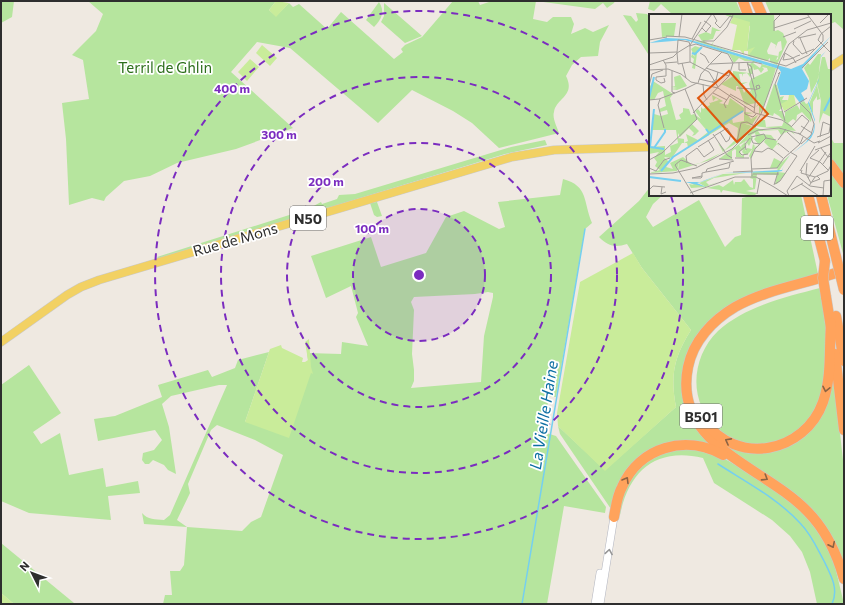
<svg xmlns="http://www.w3.org/2000/svg" width="845" height="605" font-family="Commissioner,sans-serif">
<style>
.green{fill:#b6e59e;fill-rule:evenodd}
.pitch{fill:#c9ec9a}
.lines{fill:none;stroke-linecap:round;stroke-linejoin:round}
.stream{stroke:#75cff0;stroke-width:1.5}
.tertiary-casing{stroke:#b4b7c1;stroke-width:8}
.primary-casing{stroke:#c9c9c9;stroke-width:9}
.motorway-casing{stroke:#c9c9c9;stroke-width:11}
.tertiary{stroke:#fff;stroke-width:7}
.primary{stroke:#f2d163;stroke-width:8}
.motorway{stroke:#ffa35c;stroke-width:10}
.motorway-bridge-casing{stroke:#c9c9c9;stroke-width:11;stroke-linecap:butt}
.motorway-bridge{stroke:#ffa35c;stroke-width:10}
.oneway{stroke:#8c6343}
.oneway2{stroke:#969696}
.ring{fill:none;stroke:#7b2cbf;stroke-width:2;stroke-dasharray:7 5}
.labels{text-anchor:middle;dominant-baseline:central;stroke-width:3.5;stroke-linejoin:round;paint-order:stroke}
.shield{fill:#fff;stroke:#6d6d6d;stroke-width:1}
.shield-label{font-size:14px;font-weight:bold;fill:#2e2e2e}
.park-label{font-size:15px;fill:#2c6e1b;stroke:#fff}
.street-label{font-size:15px;fill:#2e2e2e;stroke:#fff}
.water-label{font-size:16px;font-style:italic;fill:#0d6fa3;stroke:#fff}
.inset-river{fill:none;stroke:#75cff0;stroke-width:2}
.inset-road{fill:none;stroke:#a29e99;stroke-width:1}
.view{fill:#df570e;fill-opacity:0.15;stroke:#df570e;stroke-width:2}
.inset-edge{fill:none;stroke:#2e2e2e;stroke-width:2}
.centre{fill:#7b2cbf;stroke:#fff;stroke-width:2}
.ring-label{font-size:12px;text-anchor:middle;font-weight:bold;fill:#7b2cbf;stroke:#fff;stroke-width:3.5;stroke-linejoin:round;paint-order:stroke}
</style>
<rect width="100%" height="100%" fill="#efe9e1"/>
<!-- green -->
<g class="green">
<path d="M1,1H14L12,17L1,23Z"/>
<path d="M88,1H276L269,10L276,16L289,3L293,7L299,4L327,29L341,12L394,59L403,52L401,49L405,45L422,37L453,1H478L480,5L492,1H615L614,3L607,8L603,3L595,9L536,1L533,19L547,22L553,17H571L574,24L571,34L585,28L593,32L609,25L600,42L598,56L581,57L572,65L566,76C576,96 556,98 554,112C552,118 557,127 559,133L499,148L472,123L453,111L412,90L378,123L290,48L257,42L231,72L293,128L236,149L177,163L150,176L124,181L106,197L104,201L92,198L69,205L66,139L62,103L89,99L83,60L72,55L96,31L103,14Z"/>
<path d="M650,1H736L742,15H673L661,4L654,11L648,9Z"/>
<path d="M765,1H844V30L835,22L830,24V15H771Z"/>
<path d="M379,2C385,11 382,19 374,27L366,20Z"/>
<path d="M384,3L422,36L405,43L381,22L384,16Z"/>
<path d="M636,13L647,14L650,18V57L623,15L631,16L636,22L638,20Z"/>
<path d="M830,136L834,143H844V177L830,157Z"/>
<path d="M545,140L547,145L505,154L159,259L157,257L308,209L321,202L322,204L337,199L339,195L355,194L511,147Z"/>
<path d="M830,168L844,186V257L827,195H830Z"/>
<path d="M563,179C589,186 583,202 592,223L585,229L556,397L549,396L543,432L556,436L606,507L605,513L564,506L547,604H163L165,595H172L170,571H180L184,565L187,527L144,524L142,513C148,520 155,519 164,520L170,515L227,385H219L171,396L162,404L169,427L176,474L168,470L164,465L153,460L149,464H145L142,460L143,453L154,450L162,440L155,430L98,441L94,419L115,416L162,397L158,385L208,370L212,377L235,368L238,360L269,352L245,422L309,368L307,353L341,354L342,342L368,346L356,317L358,313L351,286L326,298L311,256L371,237L381,267L426,253L446,217L464,211L499,229L505,227L498,202L560,195ZM488,292L493,293V297L484,336L481,382L411,388L414,381V370L412,354L414,310L411,302L414,297L475,294ZM217,425L255,440L283,455L261,517L251,522L242,531L187,527L177,520L190,493L188,484L211,430Z"/>
<path d="M650,187V195H663L653,204L646,217L653,227L699,200L725,247L735,237L741,235L742,198L754,195H801L818,274L725,308L684,365C677,404 690,417 713,447L703,444L643,456L613,512L560,434L558,426L605,470L676,407C670,375 674,357 691,330L642,268L627,244C615,248 608,246 599,237L639,201Z"/>
<path d="M377,202L382,216L377,217L374,215L370,203Z"/>
<path d="M820,288C826,325 832,365 820,402C815,415 804,426 793,433C789,436 785,440 781,442C771,446 755,446 745,443C740,442 735,441 730,439C726,437 722,432 719,429C688,405 690,358 718,331C745,306 786,297 820,288Z"/>
<path d="M29,365L61,413L33,432L41,444L60,433L69,475L103,468L106,487L138,481L140,493L108,496L111,520L29,513L1,501V385Z"/>
<path d="M832,378L834,379L844,469V571L823,526L731,454L701,422L735,448L799,439Z"/>
<path d="M690,448L725,459L746,471L795,505L815,526L833,558L844,604H817L810,572L802,552L790,536L772,520L714,483L703,458C656,447 629,471 620,515H617L623,492L634,472L658,454Z"/>
<path d="M1,543L74,603V604H14L1,593Z"/>
</g>
<!-- pitch -->
<g class="pitch">
<path d="M276,1L289,3L276,17L269,10Z"/>
<path d="M262,45L277,58L270,66L256,53Z"/>
<path d="M250,59L259,67L247,81L238,72Z"/>
<path d="M633,253L642,268L691,330C674,357 670,375 676,407L605,471L558,426L557,413L580,282Z"/>
<path d="M309,339L311,367L313,374L311,373L289,438L245,422L270,349L281,345L282,348L303,358L302,362H305L308,360L305,342Z"/>
<path d="M1,593L14,604H1Z"/>
</g>
<g class="lines">
<!-- stream -->
<g class="stream">
<path d="M718,464C746,482 777,498 800,523C811,534 817,548 824,561C831,575 839,589 832,604"/>
<path d="M522,604L585,229"/>
</g>
<!-- tertiary casing -->
<g class="tertiary-casing">
<g id="tertiary">
<path d="M595,604L600,573"/>
<path d="M600,604L614,517"/>
</g>
</g>
<!-- primary casing -->
<g class="primary-casing">
<g id="primary">
<path d="M830,67L844,58"/>
<path d="M1,342L67,295L81,287L99,280L512,157L554,150L650,147"/>
</g>
</g>
<!-- motorway casing -->
<g class="motorway-casing">
<g id="motorway">
<path d="M743,1L748,15"/>
<path d="M756,1L762,15"/>
<path d="M830,164L844,183"/>
<path d="M808,195L825,261"/>
<path d="M821,195L836,257"/>
<path d="M844,270C808,284 769,288 735,307C713,320 693,341 688,367C672,445 765,467 807,511C826,530 837,554 844,579"/>
<path d="M826,297L831,328"/>
<path d="M836,316L844,361"/>
<path d="M835,354L844,430"/>
<path d="M704,420C736,467 805,453 823,402C832,376 829,349 831,323"/>
<path d="M614,517C616,506 617,496 622,487C639,447 686,434 723,455"/>
</g>
</g>
<!-- tertiary -->
<use href="#tertiary" class="tertiary"/>
<!-- primary -->
<use href="#primary" class="primary"/>
<!-- motorway -->
<use href="#motorway" class="motorway"/>
<!-- motorway-bridge casing -->
<g class="motorway-bridge-casing">
<g id="motorway-bridge">
<path d="M836,257L844,290"/>
<path d="M825,261L823,278L826,297"/>
</g>
</g>
<!-- motorway-bridge -->
<use href="#motorway-bridge" class="motorway-bridge"/>
</g>
<!-- one-way arrows -->
<defs><path id="oneway-chevron" d="M-2-3.5L2.5 0L-2 3.5" fill="none" stroke-width="1.6" stroke-linecap="round" stroke-linejoin="round"/></defs>
<g class="oneway">
<use href="#oneway-chevron" transform="translate(826 389) rotate(102)"/>
<use href="#oneway-chevron" transform="translate(728 441) rotate(-152)"/>
<use href="#oneway-chevron" transform="translate(765 478) rotate(32)"/>
<use href="#oneway-chevron" transform="translate(626 480) rotate(-59)"/>
<use href="#oneway-chevron" transform="translate(832 545) rotate(64)"/>
</g>
<use class="oneway2" href="#oneway-chevron" transform="translate(609 552) rotate(-81)"/>
<!-- distance rings -->
<circle cx="419" cy="275" r="66" fill="#7b2cbf" fill-opacity=".12"/>
<g class="ring">
<circle cx="419" cy="275" r="66"/>
<circle cx="419" cy="275" r="132"/>
<circle cx="419" cy="275" r="198"/>
<path d="M671 196A264 264 0 1 1 650 147"/>
</g>
<g class="labels">
<!-- shield labels -->
<g class="shield">
<rect x="290" y="206" width="36" height="24" rx="3"/>
<rect x="801" y="216" width="32" height="24" rx="3"/>
<rect x="680" y="404" width="42" height="24" rx="3"/>
</g>
<g class="shield-label">
<text x="308" y="218">N50</text>
<text x="817" y="228">E19</text>
<text x="701" y="416">B501</text>
</g>
<!-- park labels -->
<g class="park-label">
<text x="165" y="67">Terril de Ghlin</text>
</g>
<!-- street labels -->
<g class="street-label">
<text transform="translate(235 239) rotate(-16)">Rue de Mons</text>
</g>
<!-- water labels -->
<g class="water-label">
<text transform="translate(543 415) rotate(-81)">La Vieille Haine</text>
</g>
</g>
<!-- overview -->
<g transform="translate(649 14)">
<rect width="182" height="182" fill="#efe9e1"/>
<path d="M74,0H125L126,17L129,16L134,19L138,28L128,51L121,48V44L118,47L99,42L100,37L103,38L98,36L101,12ZM132,27L133,36L130,38L129,45L127,46L129,42L119,40L118,37L122,28L127,31L126,35L129,28ZM12,9H27L25,22L13,23ZM63,13L72,17H67L64,25L55,27L62,31L65,27L63,31L98,43L46,27H53L49,21L57,18L62,20ZM43,28L108,48L104,49L111,54L113,50L127,54L119,81L114,93L110,101V91L107,93L111,87L107,88L104,84L107,89L98,91L74,77L95,89L89,72H87V77L72,70L84,62V57L100,59L99,55L102,54L98,48L101,50L104,47H96L90,44L85,49L80,40ZM104,53L105,56L109,55L112,59L115,55L113,53L118,54L119,57L102,65L100,70L103,80L101,76L100,80L97,76L95,79L92,71L99,68L92,69L90,60H93V63L94,60L98,59L101,63L102,60H104ZM46,32L52,34L48,39L46,55L43,54L45,45L42,43L43,40L46,43L42,35ZM169,40H172L169,66L162,79L160,64L155,54L159,49L161,51ZM173,43H176L179,55H182V103L174,99L170,110L172,87L168,69ZM31,61L38,72L28,76L22,75L28,74L22,73L26,72L25,63ZM4,67L24,80L21,84L27,106L32,105L30,101L34,98V94L40,95L42,101L45,100L52,105L46,97L49,95L52,99V93L54,95L61,91L60,88L61,89L70,86L67,84L64,87L63,81L74,87L70,89L79,91L81,84L95,94V97L83,104L84,109L95,107V98L105,99L98,100L102,105L109,101L103,111L93,109L103,112L86,130L61,146L29,156L30,146L28,157L0,159L11,156L6,152L8,148L5,144L10,138L0,140V133L16,132V141L22,138L21,132L29,129L27,116H3L5,100L12,102L19,100L18,96L11,98L10,95L17,92L14,77L9,79L5,86H0V74ZM48,105L59,118L49,126L37,120L39,127L35,129V125L29,124V119L31,123L40,114L45,119L43,122L46,121L50,117L43,110ZM80,109L89,114L88,124L76,136L69,129L74,138L51,149L43,151L34,143L21,149L24,155L17,153L20,148L15,143L23,144L33,129H38L39,133L30,139ZM125,70L128,71L131,83L135,82L133,86H139L130,97H133L136,103V98L148,91L151,96V89L155,87L157,90L159,89L163,101L162,108L153,98L148,101L147,107L144,105L139,109L147,117L105,112L111,106H116L117,113L133,112L135,107L130,102L125,99L124,102L115,99ZM168,71L171,85L168,86V82L164,88V100L160,90ZM105,113L114,116L135,115L143,117L146,121L141,117L135,119L130,126L134,120L132,121L129,116L109,117L111,120L122,121L127,127L129,126L127,130L129,129L130,132L128,130L123,136L115,128L117,125L105,136L102,145L100,142L104,134L110,131L105,125L107,123L106,119L102,121L104,124L100,132L98,129L97,132L96,131L99,126L90,131L93,134L92,132L96,128V137L98,134L103,135L104,130L106,132L99,140L95,141V144L87,143V136L93,142L95,140L93,138L94,136L91,137L92,141L86,135L83,137V145H70L90,130ZM141,141L129,158L137,159L128,170H126L128,161L108,160L106,175L97,177L108,179L105,182L74,176L72,179L71,176L58,174L70,171L74,173L84,166L85,171L86,168H92L95,165L101,173L104,174V165L101,164L104,158L129,157L128,154H121L125,144L133,148ZM97,159L65,164L57,168L60,171L69,168L56,173L42,174L40,170L45,171L40,168L46,169L57,173L50,169L74,160Z" fill="#b6e59e" fill-rule="evenodd"/>
<path d="M84,3L101,8L98,36L106,33L99,42V37H95V41L91,36H83L88,11L81,9ZM140,81H145L147,91L135,97L132,90L139,86Z" fill="#c9ec9a"/>
<path d="M182,22L153,55L160,67L158,75L152,79L156,86L151,89L145,81H131L128,70L132,58L130,55L36,26L0,29L17,24L38,25L142,55L154,50ZM177,37L172,42L170,66L160,88L166,106V111L165,118L162,124L158,128L140,142L138,145L134,154L133,157L128,158L75,159L55,167L48,169L57,173L36,168H51L75,159L133,156L139,143L157,128L164,118L166,108L159,89L170,65L172,43Z" fill="#75cff0"/>
<path class="inset-river" d="M43,39L46,40L53,33M0,84L5,63M175,97L182,83M57,115L60,119L94,97M1,133L5,95M1,133L15,135M5,134L16,118V115M12,157L24,143L60,120M0,163L32,167"/>
<path class="inset-road" d="M64,0L68,7L66,9L71,14L81,2L84,3M171,9L180,0M182,12L172,20L169,26L182,39M53,14L57,18L60,14L62,12L57,8L63,0M125,14L160,3M145,15L162,7M125,17V7L132,0M17,22L36,23L137,52L160,41L174,27V21L158,0M30,23L33,0M134,23L147,18M149,24L167,20M151,24L158,40M43,25L52,8M0,26L18,23M54,27H65L78,13L84,1M145,27L144,30L153,40L165,35M40,32L47,30L79,40L84,49M0,39L28,38M28,39L41,31L57,8L55,7M28,39L29,26L40,28L41,31M28,39L29,50L41,48M51,39L56,42L60,49M41,48L60,58L69,73M41,48V32M98,48L107,81L105,99M16,49L28,48M33,49L37,64M90,49V56H97M147,49L144,44L136,39L134,46L141,45L144,44L148,42L151,41M61,50L73,38M98,50L102,52L105,65M0,51L24,43L28,39M57,54L80,62M153,54L179,28M0,56L19,55L32,60L42,68L69,74L106,99L133,106L143,113M23,57V78L26,79L36,75M129,60L131,58L126,70L136,107M7,63L17,62V51L14,46M7,63V66L12,69L16,68L15,64M50,65L63,68M68,65L63,68L67,69V66L69,58M49,69L52,60L61,50L105,48L113,50M54,70L55,81L58,86M0,72L3,60L14,56M88,74L105,75M106,76L111,74L110,71L107,72L108,75M64,79L78,86M81,80L106,94M11,85L9,91L15,114M0,86L10,85L26,79M151,89L161,99L165,110L162,121L152,130M96,92V100L104,103L107,100M77,94L75,90L81,81M135,98L158,84M44,99L80,62L84,49M143,112L153,101L160,107L151,120M152,112L163,119M138,118L151,130M149,119L165,129L171,127M64,120L78,141L83,144M99,121L109,116L130,114L151,120M65,122L78,114L82,120L80,126L77,128L71,118M102,123L115,120L117,124M168,123L180,119L182,107M171,123L174,108L181,111M102,124L104,129L111,130M129,126L137,115M88,128L92,109L98,108L107,113M129,129L140,138M169,129L182,122M97,132L90,138L93,141L99,140M49,133L65,123M48,134L55,143L65,136L59,126M172,134L179,143L182,142M106,135L117,124L127,126M97,136L96,130L101,124M124,136L134,144M166,136L182,130M105,137L113,138L119,134L124,136M86,144H100M135,144L151,130L154,123M161,144L171,148L179,156M161,144L170,136M70,145L84,146M0,146L13,139L48,105L36,75L48,69M38,149L37,142L48,134M158,149L157,160L162,169M174,150L182,138M0,154L7,157L15,146L21,144M128,154L135,144M103,155L128,154M153,156L152,159L166,163M151,157L166,132M57,158L80,154L81,149M84,158L104,157M0,160L24,159L47,154L83,135L101,117L112,100L131,47L140,30L158,16L182,9M104,160H130M53,162L43,164H52L53,163V159L57,158L58,155L85,147M103,162L102,144L106,135M148,162L161,172L175,174M159,164L177,138M163,168L171,165L168,162M126,170L131,167L148,142L141,138M152,170L170,182M125,171L129,158M160,172L166,163L179,157L182,151M13,173L12,180L17,178M125,173L139,182M0,176L4,172L16,173M142,176L154,169M41,179L86,163H107L125,173M108,180L111,164M45,182L26,151L32,146L48,152M140,182L138,177L148,162M174,182L175,167L182,166"/>
<path class="view" d="M80,57L119,100L88,128L49,84Z"/>
<rect width="182" height="182" class="inset-edge"/>
</g>
<circle cx="419" cy="275" r="6" class="centre"/>
<g class="ring-label">
<text x="232" y="93">400 m</text>
<text x="279" y="139">300 m</text>
<text x="326" y="186">200 m</text>
<text x="372" y="233">100 m</text>
</g>
<!-- border -->
<rect width="845" height="605" fill="none" stroke="#2e2e2e" stroke-width="4"/>
<!-- north arrow -->
<g transform="translate(32 573) rotate(312)" stroke="#ffffff" stroke-width="3" paint-order="stroke">
<path d="M0-3L7 15L0 10L-7 15Z" fill="#2e2e2e"/>
<text y="-6" font-size="11" font-weight="bold" text-anchor="middle" fill="#2e2e2e">N</text>
</g>
</svg>
